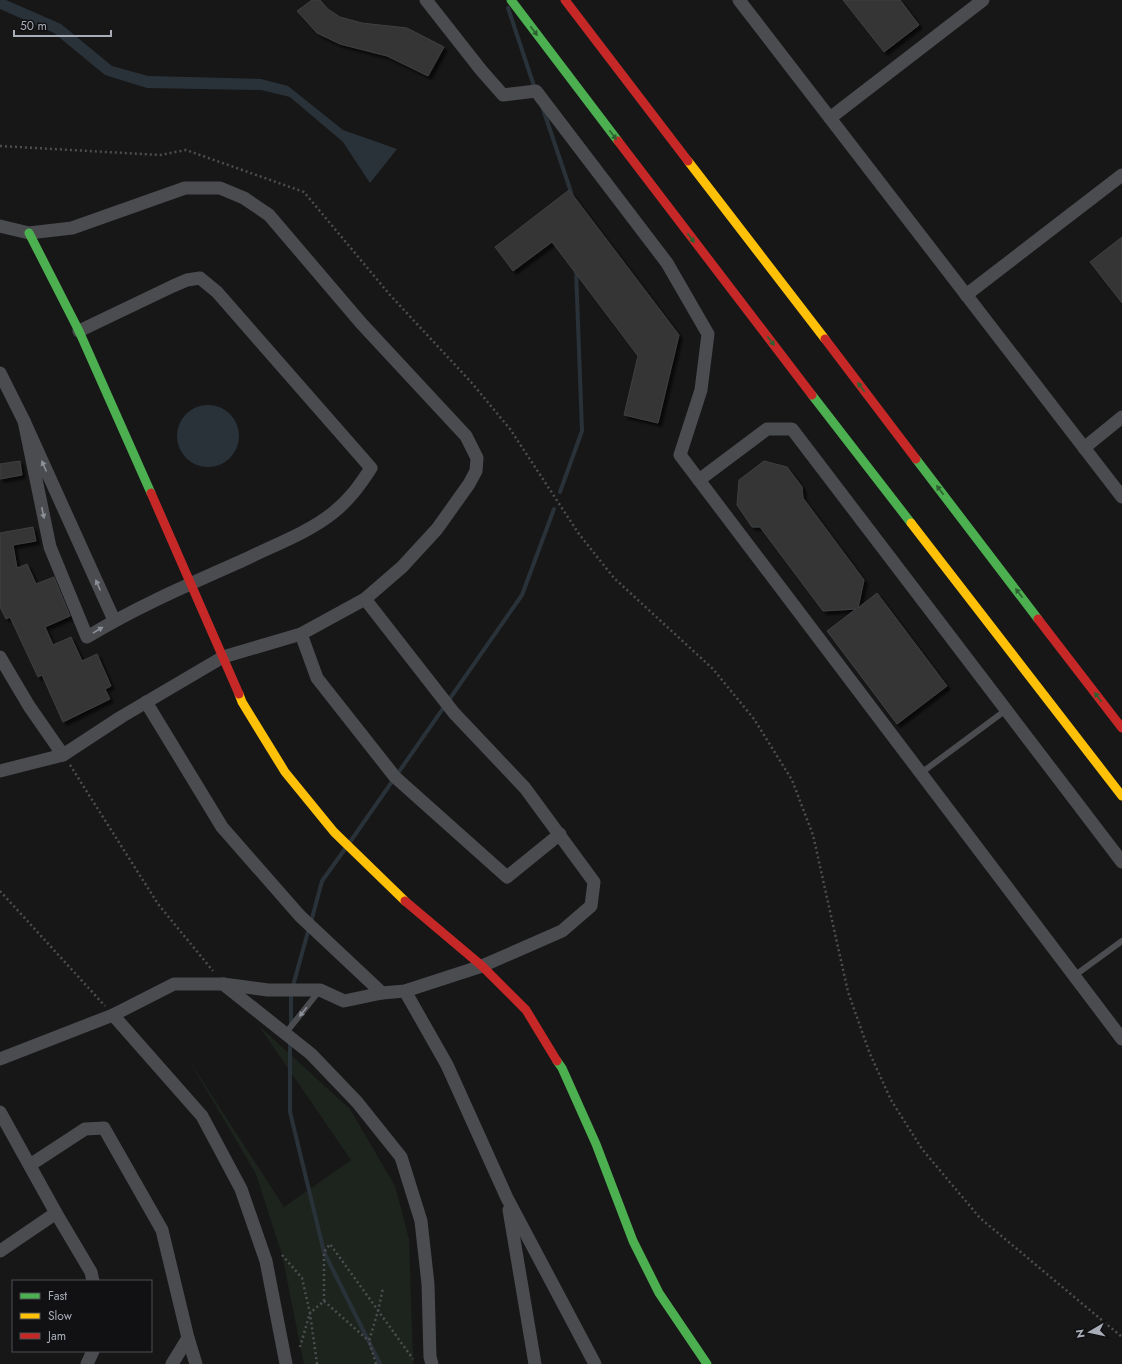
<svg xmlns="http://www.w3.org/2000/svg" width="1122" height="1364" font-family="Jost,sans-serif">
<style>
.green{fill:#1d241e}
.water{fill:#2a3239}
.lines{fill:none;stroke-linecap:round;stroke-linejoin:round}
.stream{stroke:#2a3239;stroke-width:4}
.building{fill:#353536;stroke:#3f4043;filter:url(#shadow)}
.path{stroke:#4d4e52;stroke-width:2.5;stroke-dasharray:2 3;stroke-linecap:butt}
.lane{stroke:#4b4c50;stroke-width:6}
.street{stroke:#4b4c50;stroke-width:13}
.fast{stroke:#4caf50;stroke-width:9}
.slow{stroke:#ffc107;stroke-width:9}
.jam{stroke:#c62828;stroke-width:9}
.oneway{fill:#2e6032}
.oneway2{fill:#8c9099}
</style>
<defs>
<filter id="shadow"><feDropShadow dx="3.5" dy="3.5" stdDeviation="1" flood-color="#0009"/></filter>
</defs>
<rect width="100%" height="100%" fill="#171717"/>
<!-- green -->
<path class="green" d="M259,1026L350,1109L395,1186L409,1239L413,1359L414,1364H304L282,1255L256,1174L187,1057L284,1207L351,1160Z"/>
<!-- water -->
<g class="water">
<path d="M0,0H6L61,24L112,66L148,76L261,79L288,86L343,130L397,149L370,183L343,142L290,97L261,90L147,88L105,75L54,33L0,9Z"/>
<circle cx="208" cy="436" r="31"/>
</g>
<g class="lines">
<!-- stream -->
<g class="stream">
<path d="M508,8L535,89"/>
<path d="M542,106L573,198"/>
<path d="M560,492L582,431L576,269"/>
<path d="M350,842L522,595L554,509"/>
<path d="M311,922L322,881L345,849"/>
<path d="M291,1027V993L309,928"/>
<path d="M290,1042V1112L324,1252L380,1364"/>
</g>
</g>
<!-- building -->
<g class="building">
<path d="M312,0H320L328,9L340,17L362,23L407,28L444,47L428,76L387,56L340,44L317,33L297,11Z"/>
<path d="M843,0H900L919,25L884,52Z"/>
<path d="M569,190L679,335L658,423L624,415L638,356L552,242L513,271L495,247Z"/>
<path d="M1122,237V303L1090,262Z"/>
<path d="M20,461L22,475L0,479V464Z"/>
<path d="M764,461L787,467L802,487L803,498L864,580L858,608L877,593L947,686L897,724L827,631L856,609L823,611L760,527H752L737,505L739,480Z"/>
<path d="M33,527L36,541L13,545L17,568L27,564L36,584L54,577L70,616L45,627L53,645L71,637L82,661L97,654L111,686L105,689L110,699L63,722L42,675L38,677L10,617L6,619L0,607V533Z"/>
</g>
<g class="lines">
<!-- path -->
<g class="path">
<path d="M0,146L160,155L186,150L304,192L390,295L471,382L510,429L579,534L614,578L713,669L754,719L792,780L813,835L848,992L870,1054L891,1100L922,1149L980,1218L1122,1337"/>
<path d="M70,765L158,904L213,971"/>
<path d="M0,891L105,1006"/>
<path d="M282,1255L302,1278L310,1313L300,1347"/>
<path d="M324,1301L369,1341"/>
<path d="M317,1364L310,1313L324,1301V1252L330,1244L413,1359"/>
<path d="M376,1364L369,1341L378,1311L383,1288"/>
</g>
<!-- lane -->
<g class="lane">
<path d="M921,773L1006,710"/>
<path d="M1074,976L1122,941"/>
<path d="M285,1034L320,990"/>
</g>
<!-- street -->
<g class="street">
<path d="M426,0L481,70L503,95L536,91L667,263L708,334L701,390L680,455L1122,1039"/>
<path d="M739,0L1122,497"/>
<path d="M830,118L983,0"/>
<path d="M0,226L29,233L72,228L185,188H220L244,198L269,215L361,323L466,436L477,458L476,471L469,484L437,529L402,567L365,599L301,634L223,657L121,717L63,755L29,706L0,657"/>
<path d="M966,295L1122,175"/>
<path d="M79,331L173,286L187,280L200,278L217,292L371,468C360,485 350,499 334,512C310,532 274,545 246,559C192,583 138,606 87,637L50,547L24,421L114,620"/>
<path d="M0,373L24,421"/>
<path d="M1084,448L1122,417"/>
<path d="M699,480L767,429H792L1122,862"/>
<path d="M301,634L317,678L395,777L507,877L560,834"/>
<path d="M146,702L222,827L300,916L382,993"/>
<path d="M0,771L63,755"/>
<path d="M223,984L311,1054L357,1102L401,1157L421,1221L428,1284L430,1357L432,1364"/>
<path d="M405,991L447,1065L507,1198L595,1364"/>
<path d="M113,1015L202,1116L241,1189L266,1261L286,1364"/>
<path d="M0,1059L113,1015L174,984H223L268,990H320L344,1001L382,993L405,991L482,966L562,931L591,906L594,882L525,788L454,713L365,599"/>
<path d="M0,1112L56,1213L91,1272L93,1281"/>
<path d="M30,1165L85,1129L104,1128L162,1230L188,1338L196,1364"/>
<path d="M509,1210L535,1364"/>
<path d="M0,1251L56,1213"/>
<path d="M87,1364L93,1351"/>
<path d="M172,1364L188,1338"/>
</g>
<!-- fast -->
<g class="fast">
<path d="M511,0L618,141"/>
<path d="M29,233L79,331L151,493"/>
<path d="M812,395L911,523"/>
<path d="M916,459L1038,619"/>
<path d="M557,1061L562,1068L596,1144L633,1241L659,1293L707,1364"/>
</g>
<!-- slow -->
<g class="slow">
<path d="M688,161L825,339"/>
<path d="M911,523L1122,796"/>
<path d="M239,694L242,702L285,772L334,832L405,901"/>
</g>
<!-- jam -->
<g class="jam">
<path d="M565,0L688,161"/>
<path d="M618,141L812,395"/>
<path d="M825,339L916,459"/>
<path d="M151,493L239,694"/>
<path d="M1038,619L1122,728"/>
<path d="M405,901L482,966L526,1010L557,1061"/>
</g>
</g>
<!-- one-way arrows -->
<defs><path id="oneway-solid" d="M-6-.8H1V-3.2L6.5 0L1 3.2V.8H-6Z"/></defs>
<g class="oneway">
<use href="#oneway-solid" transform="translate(534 31) rotate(53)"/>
<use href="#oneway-solid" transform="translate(613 135) rotate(53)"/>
<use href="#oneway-solid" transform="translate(691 238) rotate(53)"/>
<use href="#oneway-solid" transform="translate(771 341) rotate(52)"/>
<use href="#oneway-solid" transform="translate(861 387) rotate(-127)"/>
<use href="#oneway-solid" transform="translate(940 490) rotate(-127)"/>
<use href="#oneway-solid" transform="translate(1019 593) rotate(-127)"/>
<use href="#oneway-solid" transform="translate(1098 697) rotate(-127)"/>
</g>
<g class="oneway2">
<use href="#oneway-solid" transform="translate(44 466) rotate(-114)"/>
<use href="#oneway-solid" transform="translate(43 513) rotate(78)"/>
<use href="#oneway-solid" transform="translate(98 585) rotate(-114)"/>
<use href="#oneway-solid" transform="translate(98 630) rotate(-31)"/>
<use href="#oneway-solid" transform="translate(303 1012) rotate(129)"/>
</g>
<!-- legend -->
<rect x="12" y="1280" width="140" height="72" fill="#111113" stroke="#4d4f55"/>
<rect x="20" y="1293" width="20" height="6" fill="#4caf50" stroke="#4d4f55"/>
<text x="48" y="1300" font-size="12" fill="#a8adb8">Fast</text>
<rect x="20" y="1313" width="20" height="6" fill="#ffc107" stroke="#4d4f55"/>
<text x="48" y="1320" font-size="12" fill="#a8adb8">Slow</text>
<rect x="20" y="1333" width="20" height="6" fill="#c62828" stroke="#4d4f55"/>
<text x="48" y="1340" font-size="12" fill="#a8adb8">Jam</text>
<!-- north arrow -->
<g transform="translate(1090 1332) rotate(261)" stroke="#111113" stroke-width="3" paint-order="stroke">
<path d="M0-3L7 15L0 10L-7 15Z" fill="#a8adb8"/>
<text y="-6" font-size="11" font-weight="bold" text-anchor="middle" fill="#a8adb8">N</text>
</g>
<!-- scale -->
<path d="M14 30v6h97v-6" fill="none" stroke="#a8adb8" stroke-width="2"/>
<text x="20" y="30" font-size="12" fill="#a8adb8" stroke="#111113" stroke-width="3" paint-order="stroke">50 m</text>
</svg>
